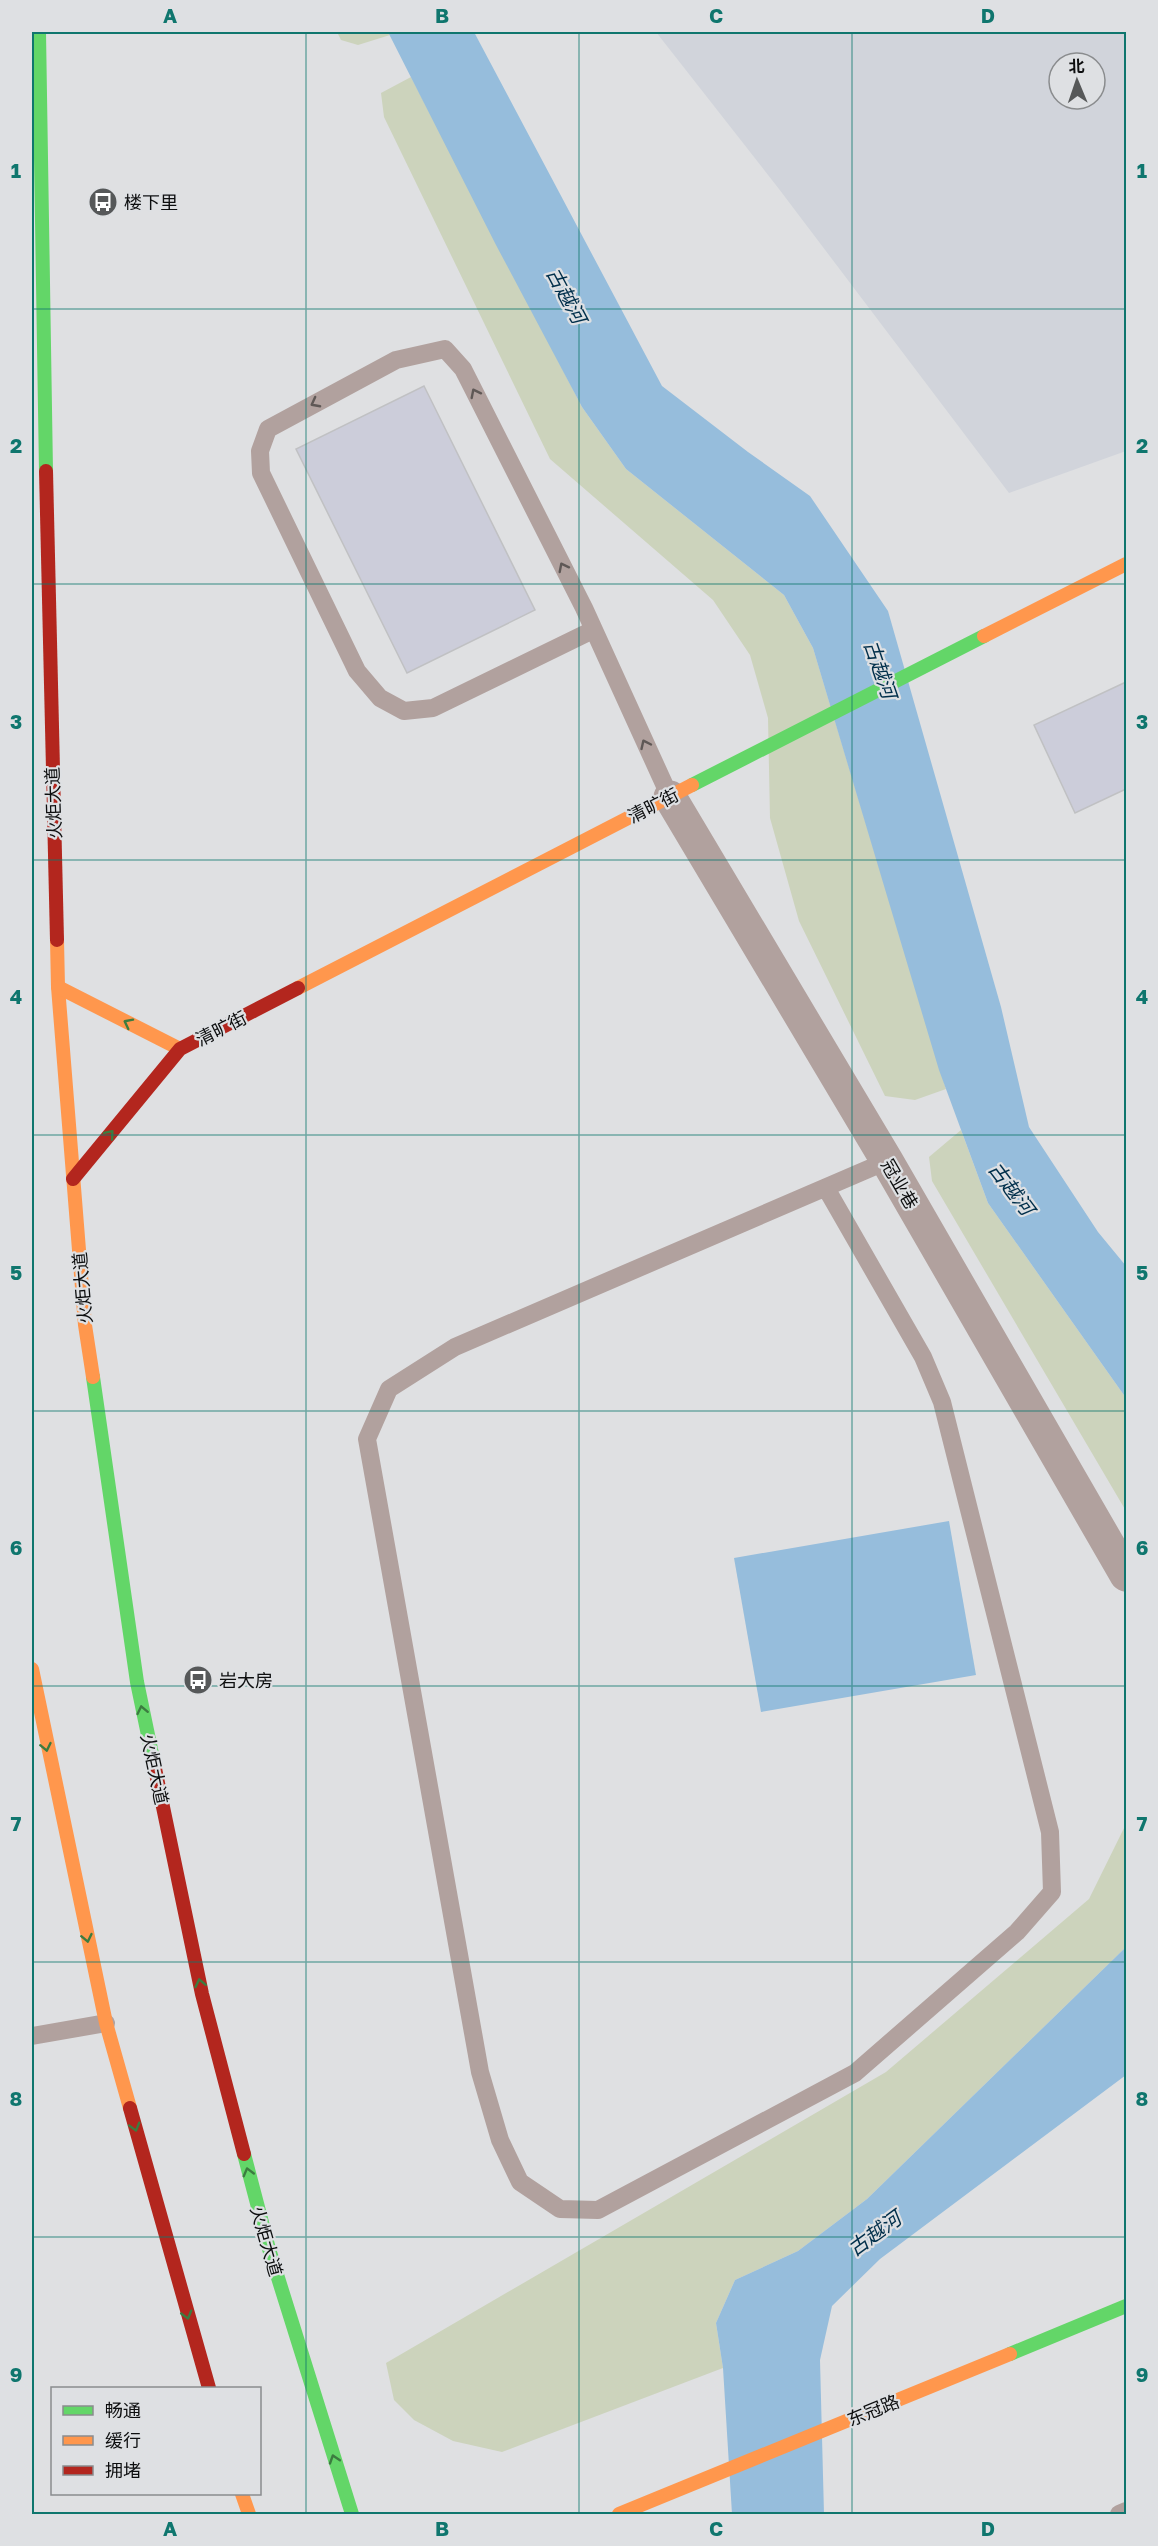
<svg xmlns="http://www.w3.org/2000/svg" width="1158" height="2546" font-family="'Golos Text','Noto Sans SC',sans-serif">
<style>
.built{fill:#d1d4db;fill-rule:evenodd}
.green{fill:#ccd3bc}
.water{fill:#96bddc}
.building{fill:#cccdda;stroke:#c0c1c3;stroke-width:1.5}
.lines{fill:none;stroke-linecap:round;stroke-linejoin:round}
.lane{stroke:#b1a19e;stroke-width:18}
.street{stroke:#b1a19e;stroke-width:33}
.fast{stroke:#63d668;stroke-width:14}
.slow{stroke:#ff974d;stroke-width:14}
.jam{stroke:#b3261e;stroke-width:14}
.oneway{stroke:#5f5856}
.oneway2{stroke:#3c7c40}
.grid{fill:none;stroke:#0f766e;stroke-width:1.5;stroke-opacity:0.55}
.labels{text-anchor:middle;dominant-baseline:central;stroke-width:4.5;stroke-linejoin:round;paint-order:stroke}
.poi-label{font-size:18px;fill:#0d0e0f;stroke:#dee0e3;text-anchor:start}
.street-label{font-size:18px;fill:#0d0e0f;stroke:#dee0e3}
.water-label{font-size:20px;font-style:italic;fill:#002f4b;stroke:#dee0e3}
.neatline{fill:none;stroke:#0f766e;stroke-width:2}
.grid-label{font-size:20px;text-anchor:middle;font-weight:bold;fill:#0f766e}
</style>
<rect width="100%" height="100%" fill="#dfe0e2"/>
<!-- built -->
<path class="built" d="M656,32H1126V451L1009,493L779,189ZM1059,63H1095V99H1059Z"/>
<!-- green -->
<g class="green">
<path d="M337,32H388L390,35L358,45L341,40Z"/>
<path d="M411,77L582,407L626,469L784,595L813,648L946,1089L915,1100L885,1096L799,921L770,818L768,718L750,655L713,600L550,459L384,117L381,93Z"/>
<path d="M961,1130L988,1203L1126,1398V1511L932,1181L929,1157Z"/>
<path d="M1126,1824V1947L867,2199L798,2251L735,2280L716,2323L723,2368L502,2452L453,2441L414,2420L394,2400L386,2363L886,2072L1089,1899Z"/>
</g>
<!-- water -->
<g class="water">
<path d="M388,32H474L662,386L748,452L810,496L888,611L1001,1007L1029,1127L1098,1232L1126,1266V1398L988,1203L939,1070L813,648L784,595L626,469L582,407L496,245Z"/>
<path d="M949,1521L976,1675L761,1712L734,1558Z"/>
<path d="M1126,1947V2075L880,2259L832,2306L820,2360L824,2514H732L723,2368L716,2323L735,2280L798,2251L867,2199Z"/>
</g>
<!-- building -->
<g class="building">
<path d="M424,386L535,610L407,673L296,449Z"/>
<path d="M1126,682V789L1075,813L1034,725Z"/>
</g>
<g class="lines">
<!-- lane -->
<g class="lane">
<path d="M593,630L433,708L404,711L380,698L357,671L261,473L260,451L268,429L396,360L445,349L463,369L584,608L670,797"/>
<path d="M826,1188L923,1357L942,1402L1050,1832L1052,1892L1017,1932L855,2073L598,2210L560,2209L520,2182L500,2140L480,2072L367,1439L389,1389L455,1347L887,1161"/>
<path d="M32,2036L106,2023"/>
<path d="M1119,2514L1126,2511"/>
</g>
<!-- street -->
<path class="street" d="M670,797L887,1161L1126,1575"/>
<!-- fast -->
<g class="fast">
<path d="M39,32L46,471"/>
<path d="M692,785L984,636"/>
<path d="M93,1377L137,1682L153,1759"/>
<path d="M244,2154L269,2249L352,2514"/>
<path d="M1010,2354L1126,2306"/>
</g>
<!-- slow -->
<g class="slow">
<path d="M984,636L1126,564"/>
<path d="M57,940L58,987L85,1325L93,1377"/>
<path d="M58,987L180,1049"/>
<path d="M298,988L692,785"/>
<path d="M32,1669L106,2023L130,2108"/>
<path d="M242,2494L249,2514"/>
<path d="M619,2514L1010,2354"/>
</g>
<!-- jam -->
<g class="jam">
<path d="M46,471L57,940"/>
<path d="M73,1179L180,1049L298,988"/>
<path d="M153,1759L202,1994L244,2154"/>
<path d="M130,2108L209,2388"/>
</g>
</g>
<!-- one-way arrows -->
<defs><path id="oneway-chevron" d="M-2-3.5L2.5 0L-2 3.5" fill="none" stroke-width="1.6" stroke-linecap="round" stroke-linejoin="round" transform="scale(1.5)"/></defs>
<g class="oneway">
<use href="#oneway-chevron" transform="translate(475 393) rotate(-117)"/>
<use href="#oneway-chevron" transform="translate(315 403) rotate(152)"/>
<use href="#oneway-chevron" transform="translate(563 567) rotate(-117)"/>
<use href="#oneway-chevron" transform="translate(645 744) rotate(-115)"/>
</g>
<g class="oneway2">
<use href="#oneway-chevron" transform="translate(128 1023) rotate(-153)"/>
<use href="#oneway-chevron" transform="translate(110 1134) rotate(-50)"/>
<use href="#oneway-chevron" transform="translate(142 1710) rotate(-102)"/>
<use href="#oneway-chevron" transform="translate(46 1747) rotate(78)"/>
<use href="#oneway-chevron" transform="translate(87 1938) rotate(78)"/>
<use href="#oneway-chevron" transform="translate(200 1983) rotate(-102)"/>
<use href="#oneway-chevron" transform="translate(135 2127) rotate(74)"/>
<use href="#oneway-chevron" transform="translate(248 2172) rotate(-105)"/>
<use href="#oneway-chevron" transform="translate(187 2315) rotate(74)"/>
<use href="#oneway-chevron" transform="translate(334 2459) rotate(-108)"/>
</g>
<!-- grid -->
<path class="grid" d="M306,32V2514M579,32V2514M852,32V2514M32,309H1126M32,584H1126M32,860H1126M32,1135H1126M32,1411H1126M32,1686H1126M32,1962H1126M32,2237H1126"/>
<!-- icons -->
<defs>
<g id="bus-disc" transform="scale(1.5)"><circle r="9.5" fill="#565859" stroke="#dee0e3"/><path d="M-5-6H5V4H4V6H2V4H-2V6H-4V4H-5ZM-3.5-4V0h7V-4ZM-3.5 1.2v1.5H-2V1.2ZM2 1.2v1.5H3.5V1.2Z" fill="#fff"/></g>
</defs>
<g fill-rule="evenodd">
<use href="#bus-disc" x="103" y="202"/>
<use href="#bus-disc" x="198" y="1680"/>
</g>
<g class="labels">
<!-- poi labels -->
<g class="poi-label">
<text x="124" y="202">楼下里</text>
<text x="219" y="1680">岩大房</text>
</g>
<!-- street labels -->
<g class="street-label">
<text transform="translate(53 803) rotate(-92)">火炬大道</text>
<text transform="translate(653 805) rotate(-27)">清旷街</text>
<text transform="translate(221 1028) rotate(-27)">清旷街</text>
<text transform="translate(900 1184) rotate(60)">冠业巷</text>
<text transform="translate(82 1288) rotate(-95)">火炬大道</text>
<text transform="translate(155 1769) rotate(78)">火炬大道</text>
<text transform="translate(267 2241) rotate(74)">火炬大道</text>
<text transform="translate(873 2410) rotate(-22)">东冠路</text>
</g>
<!-- water labels -->
<g class="water-label">
<text transform="translate(567 295) rotate(62)">古越河</text>
<text transform="translate(881 669) rotate(71)">古越河</text>
<text transform="translate(1012 1188) rotate(53)">古越河</text>
<text transform="translate(874 2233) rotate(-36)">古越河</text>
</g>
</g>
<!-- border -->
<rect width="1158" height="2546" fill="none" stroke="#dee0e3" stroke-width="66"/>
<!-- legend -->
<rect x="51" y="2387" width="210" height="108" fill="#dee0e3" stroke="#8a8c8e" stroke-width="1.5"/>
<rect x="63" y="2406" width="30" height="9" fill="#63d668" stroke="#8a8c8e" stroke-width="1.5"/>
<text x="105" y="2417" font-size="18" fill="#0d0e0f">畅通</text>
<rect x="63" y="2436" width="30" height="9" fill="#ff974d" stroke="#8a8c8e" stroke-width="1.5"/>
<text x="105" y="2447" font-size="18" fill="#0d0e0f">缓行</text>
<rect x="63" y="2466" width="30" height="9" fill="#b3261e" stroke="#8a8c8e" stroke-width="1.5"/>
<text x="105" y="2477" font-size="18" fill="#0d0e0f">拥堵</text>
<!-- north arrow -->
<g transform="translate(1077 81) rotate(358)"><circle r="28" fill="#dee0e3" stroke="#8a8c8e" stroke-width="1.5"/>
<path d="M0-4.5L10 22L0 15L-10 22Z" fill="#565859"/>
<text y="-9" font-size="16" font-weight="bold" text-anchor="middle" fill="#0d0e0f">北</text>
</g>
<rect x="33" y="33" width="1092" height="2480" class="neatline"/>
<g class="grid-label">
<text x="170" y="23">A</text>
<text x="442" y="23">B</text>
<text x="716" y="23">C</text>
<text x="988" y="23">D</text>
<text x="16" y="178">1</text>
<text x="1142" y="178">1</text>
<text x="16" y="453">2</text>
<text x="1142" y="453">2</text>
<text x="16" y="729">3</text>
<text x="1142" y="729">3</text>
<text x="16" y="1004">4</text>
<text x="1142" y="1004">4</text>
<text x="16" y="1280">5</text>
<text x="1142" y="1280">5</text>
<text x="16" y="1555">6</text>
<text x="1142" y="1555">6</text>
<text x="16" y="1831">7</text>
<text x="1142" y="1831">7</text>
<text x="16" y="2106">8</text>
<text x="1142" y="2106">8</text>
<text x="16" y="2382">9</text>
<text x="1142" y="2382">9</text>
<text x="170" y="2536">A</text>
<text x="442" y="2536">B</text>
<text x="716" y="2536">C</text>
<text x="988" y="2536">D</text>
</g>
</svg>
